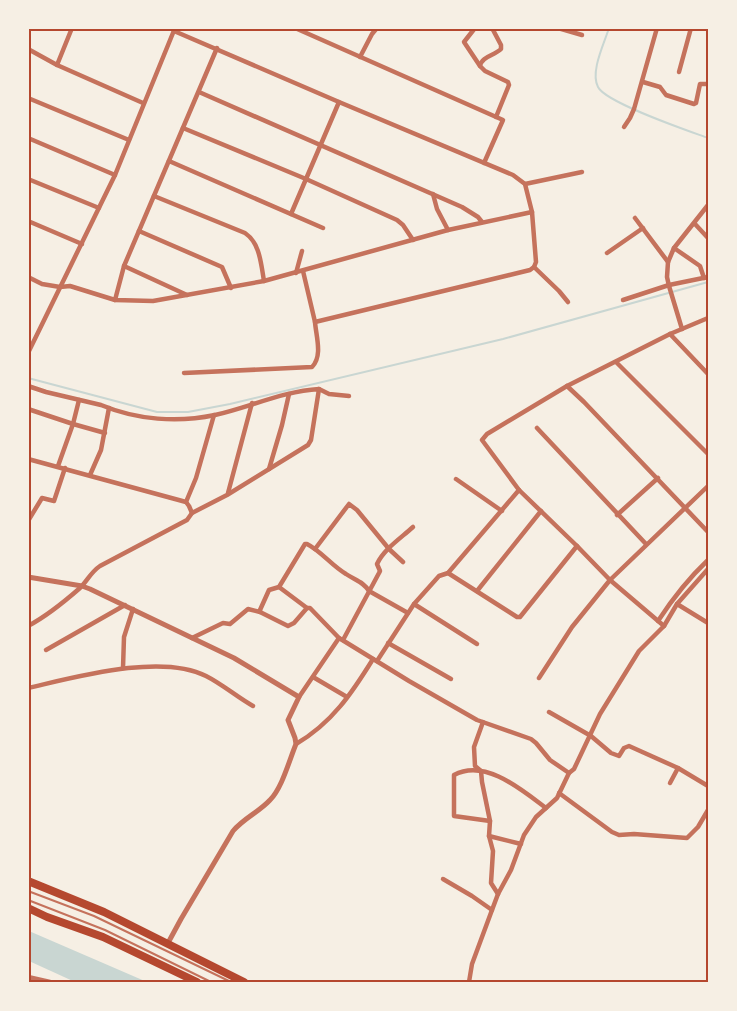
<svg xmlns="http://www.w3.org/2000/svg" width="737" height="1011" font-family="'Varela Round',sans-serif">
<style>
.water{fill:#c9d6d2}
.lines{fill:none;stroke-linecap:round;stroke-linejoin:round}
.stream{stroke:#c9d6d2;stroke-width:2}
.service{stroke:#c5725c;stroke-width:2}
.minor{stroke:#c5725c;stroke-width:4.5}
.tertiary{stroke:#c5725c;stroke-width:5}
.trunk{stroke:#b5482f;stroke-width:8}
.neatline{fill:none;stroke:#b5482f;stroke-width:2}
</style>
<rect width="100%" height="100%" fill="#f6efe4"/>
<!-- water -->
<path class="water" d="M28,931H29L147,982H75L29,961Z"/>
<g class="lines">
<!-- stream -->
<g class="stream">
<path d="M609,28C604,44 590,72 598,87C606,103 689,131 708,138"/>
<path d="M28,378L157,412H188L230,404L503,339L708,282"/>
</g>
<!-- service -->
<g class="service">
<path d="M28,891L94,916L231,982"/>
<path d="M28,900L105,930L211,982"/>
</g>
<!-- minor -->
<g class="minor">
<path d="M295,28L503,120L484,163"/>
<path d="M475,28L464,42L480,66"/>
<path d="M492,28L501,45V49C494,56 482,56 480,66L485,71L508,82L509,85L496,117"/>
<path d="M558,28L582,35"/>
<path d="M174,31L339,102L513,175L525,184L532,212L536,262L534,267L530,270L315,322L303,271"/>
<path d="M28,49L57,65L143,103"/>
<path d="M360,57L372,34L377,28"/>
<path d="M57,65L72,28"/>
<path d="M679,72L691,28"/>
<path d="M643,82L660,87L666,95L694,104L696,103L700,84H708"/>
<path d="M199,92L462,207L478,217L482,222"/>
<path d="M28,98L129,140"/>
<path d="M624,127L630,118L634,109L657,28"/>
<path d="M183,128L306,179L397,220L403,225L413,240"/>
<path d="M28,138L115,175"/>
<path d="M169,161L323,228"/>
<path d="M28,179L99,208"/>
<path d="M525,184L582,172"/>
<path d="M433,194L437,209L448,230"/>
<path d="M154,196L245,233C260,243 261,264 264,281"/>
<path d="M291,214L339,102"/>
<path d="M635,218L668,262"/>
<path d="M28,221L82,244"/>
<path d="M695,224L708,238"/>
<path d="M139,231L222,267L231,288"/>
<path d="M674,248L700,266L704,278"/>
<path d="M607,253L643,228"/>
<path d="M124,266L187,295"/>
<path d="M534,267L559,291L568,302"/>
<path d="M296,273L302,251"/>
<path d="M28,277L42,284L60,287L70,286L115,300L153,301L264,281L448,230L532,212"/>
<path d="M115,300L124,266L217,48"/>
<path d="M623,300L669,285L708,277"/>
<path d="M682,329L669,286L667,277L668,262L674,248L708,205"/>
<path d="M670,334L708,374"/>
<path d="M28,353L115,175L175,28"/>
<path d="M616,362L708,454"/>
<path d="M184,373L312,367C323,356 316,336 315,322"/>
<path d="M28,386L46,392L101,405C137,420 178,423 215,415C250,407 284,391 319,389L311,440L308,445L227,495L192,513L187,520L100,566C91,572 87,581 80,588C64,602 47,616 28,626"/>
<path d="M567,386L584,402L708,532"/>
<path d="M319,389L329,394L349,396"/>
<path d="M28,409L73,424L105,433"/>
<path d="M537,428L646,544"/>
<path d="M28,459L186,502L189,506L192,513"/>
<path d="M58,466L73,424L79,400"/>
<path d="M269,469L282,425L289,394"/>
<path d="M90,475L101,450L109,408"/>
<path d="M456,479L502,511"/>
<path d="M228,493L252,403"/>
<path d="M186,502L196,478L214,415"/>
<path d="M617,515L658,478"/>
<path d="M28,521L42,498L54,501L65,468"/>
<path d="M315,549L349,504L357,510L389,549L403,562"/>
<path d="M448,573L517,617H520L577,546"/>
<path d="M279,587L307,608"/>
<path d="M477,591L541,511"/>
<path d="M414,604L477,644"/>
<path d="M677,604L708,623"/>
<path d="M260,612V610L269,590L279,587L305,544H307C321,551 332,566 346,574C355,580 364,582 369,591L408,613"/>
<path d="M658,621C673,598 689,578 708,560"/>
<path d="M664,626L610,580L577,546L519,490L482,440L487,434L567,386L670,334L708,318"/>
<path d="M192,638L223,623L230,624L248,609L260,612L288,626L294,623L307,608H310L339,638L409,681L477,720L531,739L536,743L550,760L569,773"/>
<path d="M343,640L379,573L380,571L377,564C384,549 401,538 413,527"/>
<path d="M388,643L451,679"/>
<path d="M46,650L125,605"/>
<path d="M377,661L414,604L439,576L448,573L519,490"/>
<path d="M123,668L124,637L133,609"/>
<path d="M313,677L347,697"/>
<path d="M539,678L572,627L610,580L708,486"/>
<path d="M28,688C76,677 161,653 206,676C222,684 237,697 253,706"/>
<path d="M299,697L339,638"/>
<path d="M549,712L591,736L611,753L619,756L624,748L629,746L678,768L708,786"/>
<path d="M483,722L474,747L475,766L481,771L482,782L490,821L489,836L493,851L491,883L498,894"/>
<path d="M296,744C332,723 352,693 373,659"/>
<path d="M670,783L678,768"/>
<path d="M559,793L612,832L619,835L634,834L687,838L698,827L708,810"/>
<path d="M490,821L454,816V775C485,758 522,790 546,808"/>
<path d="M489,836L521,844"/>
<path d="M443,879L472,896L492,910"/>
<path d="M28,977L50,982"/>
<path d="M469,982L472,964L492,910L498,894L511,870L524,835L536,817L557,798L569,773L574,769L600,714L639,651L664,626L677,604L708,569"/>
</g>
<!-- tertiary -->
<path class="tertiary" d="M28,577L82,586L90,589L234,658L299,697L288,720L295,738L296,744C289,761 282,788 270,800C259,812 244,818 233,831L181,919L168,943"/>
<!-- trunk -->
<g class="trunk">
<path d="M28,881L104,912L244,982"/>
<path d="M28,908L47,917L103,937L197,982"/>
</g>
</g>
<!-- border -->
<rect width="737" height="1011" fill="none" stroke="#f6efe4" stroke-width="60"/>
<rect x="30" y="30" width="677" height="951" class="neatline"/>
</svg>
